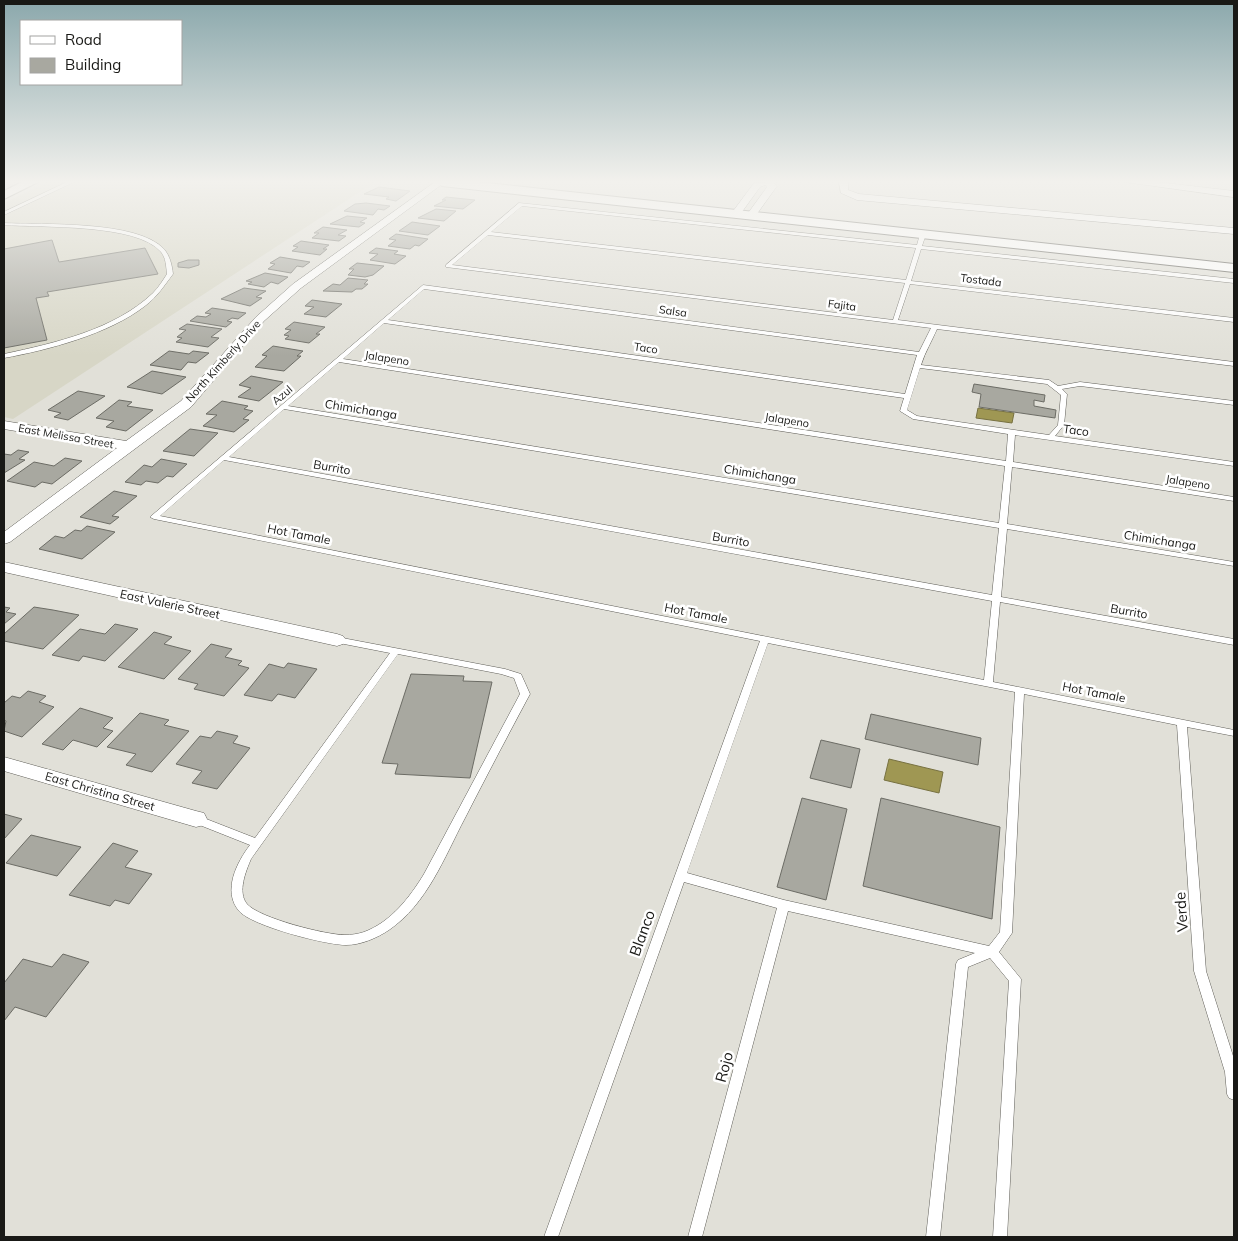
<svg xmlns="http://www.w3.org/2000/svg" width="1238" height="1241" font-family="Mulish,sans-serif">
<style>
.built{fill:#d7d6c6}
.water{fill:#9f9753;stroke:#777141}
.building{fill:#a8a8a0;stroke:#6c6c65}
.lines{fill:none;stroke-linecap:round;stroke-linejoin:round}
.service-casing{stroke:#605f59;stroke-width:1}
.minor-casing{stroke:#605f59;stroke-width:1}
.tertiary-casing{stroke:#605f59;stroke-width:2}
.service{fill:#fff;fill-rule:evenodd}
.minor{fill:#fff;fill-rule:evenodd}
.tertiary{fill:#fff;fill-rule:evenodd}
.labels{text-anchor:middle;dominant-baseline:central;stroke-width:5;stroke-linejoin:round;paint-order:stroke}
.far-street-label{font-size:11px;fill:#191916;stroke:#fff}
.street-label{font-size:12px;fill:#191916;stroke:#fff}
.near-street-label{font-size:15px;fill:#191916;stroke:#fff}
</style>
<rect width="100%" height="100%" fill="#e1e0d8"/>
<!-- built -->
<path class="built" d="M48,182H375L13,419L4,417V203Z"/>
<!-- water -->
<g class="water">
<path d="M978,408L1014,413L1012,423L976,418Z"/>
<path d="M889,759L943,772L939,793L884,780Z"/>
</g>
<!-- building -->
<g class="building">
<path d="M379,187L410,191L396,201L386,199L389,197L364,194Z"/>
<path d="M446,197L475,200L463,209L434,206L446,200H442Z"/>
<path d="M366,203L390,206L384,210L378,209L373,215L344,211L355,204Z"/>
<path d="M436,209L456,211L444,221L418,218Z"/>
<path d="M347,216L367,218L360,222L365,223L359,227L330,224Z"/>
<path d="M412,222L440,226L428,235L399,231Z"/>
<path d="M323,227L347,230L338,235L346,236L339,241L312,238L319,233H314Z"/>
<path d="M396,234L428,239L419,246L415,245L410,249L388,246L396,240L389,239Z"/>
<path d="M52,240L59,262L145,248L158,274L47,292L49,296L36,298L47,340L4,348V249Z"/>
<path d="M301,241L329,245L323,249H327L320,255L292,251L298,247L293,246Z"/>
<path d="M376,248L398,251L394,254L406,256L395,264L370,260L378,254L369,253Z"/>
<path d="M280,257L310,262L303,267L297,266L291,273L268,269L275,264L270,263Z"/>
<path d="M188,260H199V265L189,268L178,267V263Z"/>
<path d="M357,263L384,266L373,275L365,277L348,275L354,269H349Z"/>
<path d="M265,273L288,277L278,284L271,282L264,287L248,284L252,282L246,281Z"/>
<path d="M348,278L368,280L364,284H368L362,289H356L352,292L323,291L333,284L340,285Z"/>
<path d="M244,288L266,291L256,297L262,298L250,306L221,299Z"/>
<path d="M312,300L342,304L326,317L304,314L314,307L305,306Z"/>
<path d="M212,308L246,313L238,319L232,318L227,321L232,322L226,327L190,321L197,316L206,317L211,314L205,313Z"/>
<path d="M294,322L325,327L316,334H320L309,343L285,339L289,336L284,335L291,330L285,329Z"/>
<path d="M187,324L222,329L211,337L219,338L208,347L176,342L182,338L177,337L186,330L179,329Z"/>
<path d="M273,346L303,351L297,356H301L284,371L255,367L267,356L262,355Z"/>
<path d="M169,351L189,354L193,351L209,353L196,363L188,362L181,370L150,365Z"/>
<path d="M152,371L186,377L162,394L127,387Z"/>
<path d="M251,376L283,382L259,401L238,397L251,388L239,385Z"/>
<path d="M974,384L1045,395L1044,402L1034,400V406L1056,410L1055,418L979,407L981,394L972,392Z"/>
<path d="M78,391L105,396L68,420L54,417L61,413L48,410Z"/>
<path d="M119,400L132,402L127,406L153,410L126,431L106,427L114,421L96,418Z"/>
<path d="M222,401L248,406L244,409L253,411L243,419L249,420L234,432L203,426L217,415L206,414Z"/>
<path d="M190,429L218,433L194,456L163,451Z"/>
<path d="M18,450L29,452L19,459L25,460L4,473V454L11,455Z"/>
<path d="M65,458L82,461L52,484L42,482L35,487L7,481L34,462L54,466Z"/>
<path d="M161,459L187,464L173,477L167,476L158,483L146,481L141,485L125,482L144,465L152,467Z"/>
<path d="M114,491L137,496L112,516L119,517L110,524L80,517Z"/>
<path d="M87,526L115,532L82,559L39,549L55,536L64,538L75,530L81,531Z"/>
<path d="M4,607L10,608L6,612L16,614L4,624Z"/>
<path d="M34,607L53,610L79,615L43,649L4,641V634Z"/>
<path d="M115,624L138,629L105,661L83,656L79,661L52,655L80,629L105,634Z"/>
<path d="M154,632L172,637L164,644L191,651L164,679L118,667Z"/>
<path d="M211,644L232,649L225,657L242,661L238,665L249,668L224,696L194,689L198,684L178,679Z"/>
<path d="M288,663L317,669L295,698L278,694L272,701L244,695L269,664L284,668Z"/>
<path d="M411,674L464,676L463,681L492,682L470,778L395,774L398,764L382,763Z"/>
<path d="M28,691L46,696L39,702L54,707L22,737L4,731L6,721L4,720V703L12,696L20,698Z"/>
<path d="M80,708L113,718L103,728L113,731L97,747L73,740L63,750L42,744Z"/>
<path d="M140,713L169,720L164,725L189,731L152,772L126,765L136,754L107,747Z"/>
<path d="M871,714L981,738L978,765L865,739Z"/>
<path d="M217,731L238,736L233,743L250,748L217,789L192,783L202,771L176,764L200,736L211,738Z"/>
<path d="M821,740L860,749L851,788L810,778Z"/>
<path d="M802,798L847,809L826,900L777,887Z"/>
<path d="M881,798L1000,827L992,919L863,886Z"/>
<path d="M4,814L22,819L4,839Z"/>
<path d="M31,835L81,847L57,876L6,863Z"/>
<path d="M113,843L138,851L125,867L152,874L129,904L115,900L110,906L69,895Z"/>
<path d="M63,954L89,962L46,1017L15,1007L4,1021V983L23,959L52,967Z"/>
</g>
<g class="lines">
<!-- service casing -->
<g class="service-casing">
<g id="service">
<path d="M67,182H74L4,215V212Z"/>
<path d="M519,203L917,245L920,234L923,232L926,234L922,246L1234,279V283L921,249L911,281L1234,318V322L910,284L898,320L1234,362V366L937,329C932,341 925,352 921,365L1049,380L1058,386L1080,382L1234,401V405L1080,386L1062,389L1067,394L1064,425L1055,436L1234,462V466L1015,435L1013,462L1234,497V501L1012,467L1007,524L1234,562V566L1007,529L1001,597L1234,639V645L1000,602L993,682L1234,730V736L1187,727L1206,971L1234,1059V1100L1229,1098L1227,1094L1225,1072L1194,971L1177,725L1024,694L1012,933L999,952L1021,979L1007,1237H993L1009,981L990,958L968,967L940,1237H926L956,964L958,960L975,953L788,911L702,1237H688L777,908L684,882L558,1237H544L760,641L154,519L150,517L423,285L919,352L931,328L446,267V265ZM522,206L916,248L906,280L491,232ZM488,235L905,283L893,320L452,265ZM424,289L917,355L905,394L388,320ZM384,323L904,398L900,411L913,419L1008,434L1006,461L343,359ZM339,362L1005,466L999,523L288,406ZM920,368L1047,384L1061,395L1058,425L1049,435L917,416L907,410ZM284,409L999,528L992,595L229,457ZM224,460L992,601L984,680L160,516ZM768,643L1015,692L1000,932L989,946L784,900L687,873Z"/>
<path d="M4,223C43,225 137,220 164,249C170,256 172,265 173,274C164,286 157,297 145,306C109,334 48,350 4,358V354C55,343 114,330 153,293C159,287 163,280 167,274C166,266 166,258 161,252C137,223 40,228 4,225Z"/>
<path d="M337,637L505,669L521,674L530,694C508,735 486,777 465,818C444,858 427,904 389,930C377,938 361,945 346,945C326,945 252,926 239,911C222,891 237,862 250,845L192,822L191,819L192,816L196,815L255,838L390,653L334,642L333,640L334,638ZM398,654L501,674L514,678L520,694L424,874C410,897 391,922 364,932C358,934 351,935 345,935C326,935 259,918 247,904C237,892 246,871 251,859Z"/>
</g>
</g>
<!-- minor casing -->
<g class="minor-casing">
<g id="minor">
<path d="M435,182H445L301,288L264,321L191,407L10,542L4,544V532L117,448L4,429V421L126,441L181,401L256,317L293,284Z"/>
<path d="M773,182L777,186L754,218L746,216L767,187L765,185L760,187L739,216H733L731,214L754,183Z"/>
<path d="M839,182H848V190L859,194L1234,228V234L857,200L841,193Z"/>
<path d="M1125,182H1157L1234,191V197Z"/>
<path d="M4,562L337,634L343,636L346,640L343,644L337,646L4,572Z"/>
<path d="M4,757L196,811L204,813L207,819L204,825L196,827L4,771Z"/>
</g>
</g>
<!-- tertiary casing -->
<g class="tertiary-casing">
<g id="tertiary">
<path d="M22,182H38L4,199V191Z"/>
<path d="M436,182H478L1234,264V272L442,186Z"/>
</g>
</g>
<!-- service -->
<use href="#service" class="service"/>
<!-- minor -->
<use href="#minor" class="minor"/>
<!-- tertiary -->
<use href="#tertiary" class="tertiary"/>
</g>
<!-- sky -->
<linearGradient id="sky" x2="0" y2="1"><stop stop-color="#8ba8ac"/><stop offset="0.51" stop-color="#f2f1ed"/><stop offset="1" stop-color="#f2f1ed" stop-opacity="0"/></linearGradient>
<rect width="1238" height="356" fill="url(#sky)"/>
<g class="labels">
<!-- far-street labels -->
<g class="far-street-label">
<text transform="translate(981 280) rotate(7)">Tostada</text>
<text transform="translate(842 305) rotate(7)">Fajita</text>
<text transform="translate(673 311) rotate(8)">Salsa</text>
<text transform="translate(646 348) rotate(8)">Taco</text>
<text transform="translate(387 358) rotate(9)">Jalapeno</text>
<text transform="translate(223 361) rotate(-48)">North Kimberly Drive</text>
<text transform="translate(282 395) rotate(-41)">Azul</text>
<text transform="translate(787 420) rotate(9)">Jalapeno</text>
<text transform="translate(66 436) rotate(10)">East Melissa Street</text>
<text transform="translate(1188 482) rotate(9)">Jalapeno</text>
</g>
<!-- street labels -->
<g class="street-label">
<text transform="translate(361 409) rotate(9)">Chimichanga</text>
<text transform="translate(1076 430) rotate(8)">Taco</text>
<text transform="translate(332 467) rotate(10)">Burrito</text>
<text transform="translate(760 474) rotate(9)">Chimichanga</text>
<text transform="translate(299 534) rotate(11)">Hot Tamale</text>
<text transform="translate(731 539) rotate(10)">Burrito</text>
<text transform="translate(1160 540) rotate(9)">Chimichanga</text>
<text transform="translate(170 604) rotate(12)">East Valerie Street</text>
<text transform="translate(1129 611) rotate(10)">Burrito</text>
<text transform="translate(696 613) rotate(11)">Hot Tamale</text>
<text transform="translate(1094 692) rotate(11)">Hot Tamale</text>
<text transform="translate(100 791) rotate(16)">East Christina Street</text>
</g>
<!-- near-street labels -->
<g class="near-street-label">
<text transform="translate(1181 912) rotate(-94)">Verde</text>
<text transform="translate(642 933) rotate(-70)">Blanco</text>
<text transform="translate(724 1067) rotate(-75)">Rojo</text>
</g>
</g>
<!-- border -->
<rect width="1238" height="1241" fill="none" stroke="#191916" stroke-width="10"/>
<!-- legend -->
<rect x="20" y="20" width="162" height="65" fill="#ffffff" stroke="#a3a3a2"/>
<rect x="30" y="36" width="25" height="8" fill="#ffffff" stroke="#a3a3a2"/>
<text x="65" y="45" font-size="15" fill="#191916">Road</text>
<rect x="30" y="58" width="25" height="15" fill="#a8a8a0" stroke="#a3a3a2"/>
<text x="65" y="70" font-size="15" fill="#191916">Building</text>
</svg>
